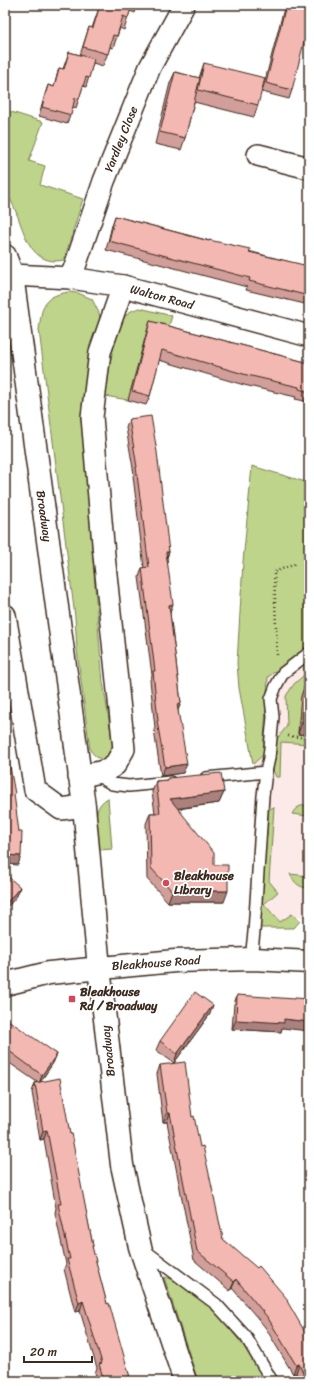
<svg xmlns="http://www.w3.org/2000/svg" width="314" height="1386" font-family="Sriracha,sans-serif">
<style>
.built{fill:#fceae8}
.green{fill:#bed48a;stroke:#7c7f54}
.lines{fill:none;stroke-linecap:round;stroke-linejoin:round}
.lane-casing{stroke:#3b2a1e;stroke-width:14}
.street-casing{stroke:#3b2a1e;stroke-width:24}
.secondary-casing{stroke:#3b2a1e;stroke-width:25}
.path{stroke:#3b2a1e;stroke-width:2.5;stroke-dasharray:1 3;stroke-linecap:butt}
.lane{stroke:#fff;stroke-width:11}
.street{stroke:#fff;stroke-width:21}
.secondary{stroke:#fff;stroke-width:22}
.wall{fill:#d29e99;stroke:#3b2a1e}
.shaded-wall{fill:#ab817d;stroke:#3b2a1e}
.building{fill:#f4b8b2;stroke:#3b2a1e}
.poi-dot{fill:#d1495b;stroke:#fff;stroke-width:1.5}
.labels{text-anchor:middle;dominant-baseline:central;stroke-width:3.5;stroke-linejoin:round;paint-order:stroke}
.street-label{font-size:12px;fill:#3b2a1e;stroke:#fff}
.poi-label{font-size:12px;font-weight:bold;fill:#3b2a1e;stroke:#fff;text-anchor:start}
</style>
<rect width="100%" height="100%" fill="#fff"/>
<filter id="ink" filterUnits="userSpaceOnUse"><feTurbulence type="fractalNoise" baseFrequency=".025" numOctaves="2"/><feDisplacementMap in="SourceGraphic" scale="8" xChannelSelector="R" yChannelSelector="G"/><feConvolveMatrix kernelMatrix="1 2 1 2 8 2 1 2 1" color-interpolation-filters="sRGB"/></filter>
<g filter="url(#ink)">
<!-- built -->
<path class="built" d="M309,645V697H301L298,733L309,735V917H297L300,921L294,928L247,929L256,783L239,688L237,663L274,672Z"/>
<!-- green -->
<g class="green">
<path d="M5,110L43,122L29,161L45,166L40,185L83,199L64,260C31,267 25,234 16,212C13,203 7,195 5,186C4,180 5,171 5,165C5,146 5,128 5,110Z"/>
<path d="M69,292L78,293L92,299L99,313L100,318L83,425L84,445L99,638L103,682L113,746V754L109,761C100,760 96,758 90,750L77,650L75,617L39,330C42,305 43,296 69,292Z"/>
<path d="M140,308L172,316L166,336L128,400L105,396C108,376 114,326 128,313C132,310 136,309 140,308Z"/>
<path d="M252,466L309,483V645L268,677L263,755L253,764L239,688L237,663L243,562Z"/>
<path d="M309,663V697H301L298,733L309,735V744L281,742L280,777H276L273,770V744L287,726L286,696L294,684L304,675V667Z"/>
<path d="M108,798L112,849L100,850C98,832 89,808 108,798Z"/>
<path d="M305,805L309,806V816L292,814C295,808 299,806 305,805Z"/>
<path d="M274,807L269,881L278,892L264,904L280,922L292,914L300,921L294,928H259L269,809Z"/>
<path d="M290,874L309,876V888C300,888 294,883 290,874Z"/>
<path d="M164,1277L172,1279L214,1308L248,1352L266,1381H198Z"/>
</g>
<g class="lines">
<!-- lane casing -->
<g class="lane-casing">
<g id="lane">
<path d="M95,774L112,784L129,786L170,782"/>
<path d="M206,778L266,772"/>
<path d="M251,959L254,932L263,796L266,772L269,758L273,717L271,699L276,686L283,673L309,653"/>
<path d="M144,1250L216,1304L246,1337L272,1381"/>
</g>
</g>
<!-- street casing -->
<g class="street-casing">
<g id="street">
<path d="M258,155L309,168"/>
<path d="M12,275L71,278L123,286L309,336"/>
<path d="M71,278L104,181L150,67L184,5"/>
<path d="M5,615L35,790L61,809L84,806"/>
<path d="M79,777L108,770L115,765L124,749L104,555L92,417L100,352L123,286"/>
</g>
</g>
<!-- secondary casing -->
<g class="secondary-casing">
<g id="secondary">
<path d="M5,256L12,275L84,806L99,968L122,1165L140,1247L185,1381"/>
<path d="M5,984L49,973L175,961L254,959L309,962"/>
</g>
</g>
<!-- path -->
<g class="path">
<path d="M277,655L274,572L295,564"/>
<path d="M288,736L309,738"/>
</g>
<!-- lane -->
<use href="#lane" class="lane"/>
<!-- street -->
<use href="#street" class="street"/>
<!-- secondary -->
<use href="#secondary" class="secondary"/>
</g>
<!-- wall -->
<g class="wall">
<path d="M100,5H137L135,13L130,11L124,30L120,28L113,48L110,47L103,66L93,63L86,87L83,86L76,108L73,107L67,124L39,116L45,94L48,85L54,87L59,68L63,69L69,52L80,55L89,27L92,28Z"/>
<path d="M285,5L292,90L289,99L262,92L283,12Z"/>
<path d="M204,63L258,105L254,117L194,102L185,138L181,150L155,144L170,83L175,72L199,78Z"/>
<path d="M115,216L309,267V305L246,290L247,287L106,250L112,225Z"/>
<path d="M150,321L309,363V402L295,399L296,397L244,385L159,360L150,396L146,405L128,400L147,331Z"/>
<path d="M129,419L169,552L167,558L170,613L181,703L178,710L183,773L161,776L154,730L155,728L150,680L152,675L139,577L142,568H144L133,476L134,474L126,428Z"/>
<path d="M305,685H309V735L298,734L301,696Z"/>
<path d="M168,778L224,792L219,803L178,809L214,865L224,902H168L147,879L146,824L150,813H155L152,792L156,781L167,780Z"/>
<path d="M237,995L282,1028L281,1032L232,1029L234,1004Z"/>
<path d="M210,1014L174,1063L156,1050L160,1041Z"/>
<path d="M5,1025L57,1054L53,1063L40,1082L70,1134L93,1246L92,1248L107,1304L131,1381H98L95,1373L97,1368L80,1311L75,1312L64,1269L66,1264L55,1213L56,1208L44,1139L40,1140L32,1092L35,1083L37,1082L5,1060Z"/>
<path d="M160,1065L192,1117L223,1239L287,1302L309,1381H299L296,1373L293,1374L265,1327L232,1288L230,1291L194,1260L167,1122H163L157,1074Z"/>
</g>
<!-- shaded-wall -->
<g class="shaded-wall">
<path d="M166,552H169L165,561Z"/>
<path d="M173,604L170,613L169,605Z"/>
<path d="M181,703L177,712V704Z"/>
<path d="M302,722H309V735L298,734Z"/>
<path d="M187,764L183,773L161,776L165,767Z"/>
<path d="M224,792L219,803L166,810L170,799Z"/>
<path d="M5,855L21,856L18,865L5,864Z"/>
<path d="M20,887L17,896L5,910V905Z"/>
<path d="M172,891H228L224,902H168Z"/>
<path d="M213,1005L210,1014L174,1063L177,1054Z"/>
<path d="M284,1019L309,1022V1031L282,1028L281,1032L232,1029L236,1020Z"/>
<path d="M57,1054L53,1063L39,1084L42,1075Z"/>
<path d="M167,1113H170L167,1122H163Z"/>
<path d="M47,1130L44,1139L40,1140L43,1131Z"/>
<path d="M236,1279L232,1288L230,1291L234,1282Z"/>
<path d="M83,1301L80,1311L75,1312L79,1303Z"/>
<path d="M299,1364L296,1373L293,1374L296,1365Z"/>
</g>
<!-- building -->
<g class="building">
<path d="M100,5H132L128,18L123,16L117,36L113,35L108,54L83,47L89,27L93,28Z"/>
<path d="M286,5H295L309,9V22L292,90L266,83Z"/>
<path d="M69,52L94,59L89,78L86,77L79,99L75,98L71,115L42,107L48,85L54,87L59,68L64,69Z"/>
<path d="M204,63L265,78L258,105L198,90Z"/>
<path d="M175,72L200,78L185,138L160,132Z"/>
<path d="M115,216L209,241V240L250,249L249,252L304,265V266L309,267V296L249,281L250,278L109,241Z"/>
<path d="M150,321L309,363V392L299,389V387L247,375L162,350L150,396L132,391Z"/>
<path d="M151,416L157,452L169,552H166L173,604L169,605L181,703L177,704L187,764L165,767L157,721H158L153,671H155L142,568L149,567L136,467H137L129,419Z"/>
<path d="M305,685H309V722H302Z"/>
<path d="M5,739L15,794H14L19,832H22L21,856L5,855Z"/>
<path d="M221,773L224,792L170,799L214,853V865H228V891H172L151,868L150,813H160L156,781L168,780V778Z"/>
<path d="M5,874L20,887L5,905Z"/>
<path d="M195,992L213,1005L177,1054L160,1041Z"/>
<path d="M237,995L295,999V998L309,999V1022L284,1019V1023L236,1020Z"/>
<path d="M8,1020L57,1054L42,1075L5,1048V1025Z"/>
<path d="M185,1062L192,1117L194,1116L200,1147L203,1146L223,1239L257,1268L259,1266L288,1300L287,1301L309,1339V1381H307L299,1364L296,1365L268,1318L236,1279L234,1282L197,1251L170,1113H167L160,1065Z"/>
<path d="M60,1078L70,1134L71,1133L93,1246H92L107,1304L109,1303L131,1381H104L99,1364L102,1363L83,1301L79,1303L67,1259H70L58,1204H61L47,1130L43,1131L35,1083Z"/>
</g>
</g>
<!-- markers -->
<g class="poi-dot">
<circle cx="166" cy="883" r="4"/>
<rect x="68" y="995" width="8" height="8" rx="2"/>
</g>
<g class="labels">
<!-- street labels -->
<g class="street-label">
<text transform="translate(121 139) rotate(-68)">Yardley Close</text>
<text transform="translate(162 297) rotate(15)">Walton Road</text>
<text transform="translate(44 516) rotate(82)">Broadway</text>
<text transform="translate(156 963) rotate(-4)">Bleakhouse Road</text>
<text transform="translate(108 1051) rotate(-96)">Broadway</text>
</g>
<!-- poi labels -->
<g class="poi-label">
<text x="174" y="876">Bleakhouse<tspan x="174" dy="14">Library</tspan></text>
<text x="80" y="992">Bleakhouse<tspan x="80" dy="14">Rd / Broadway</tspan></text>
</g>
</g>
<!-- margin -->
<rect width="314" height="1386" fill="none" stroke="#fff" stroke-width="20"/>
<rect x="10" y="10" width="294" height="1366" fill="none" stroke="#3b2a1e" stroke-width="1.5" filter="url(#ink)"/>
<!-- scale -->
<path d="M24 1356v6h68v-6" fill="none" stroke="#3b2a1e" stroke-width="2"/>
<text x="30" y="1356" font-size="12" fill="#3b2a1e" stroke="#ffffff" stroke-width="3" paint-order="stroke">20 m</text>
</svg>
